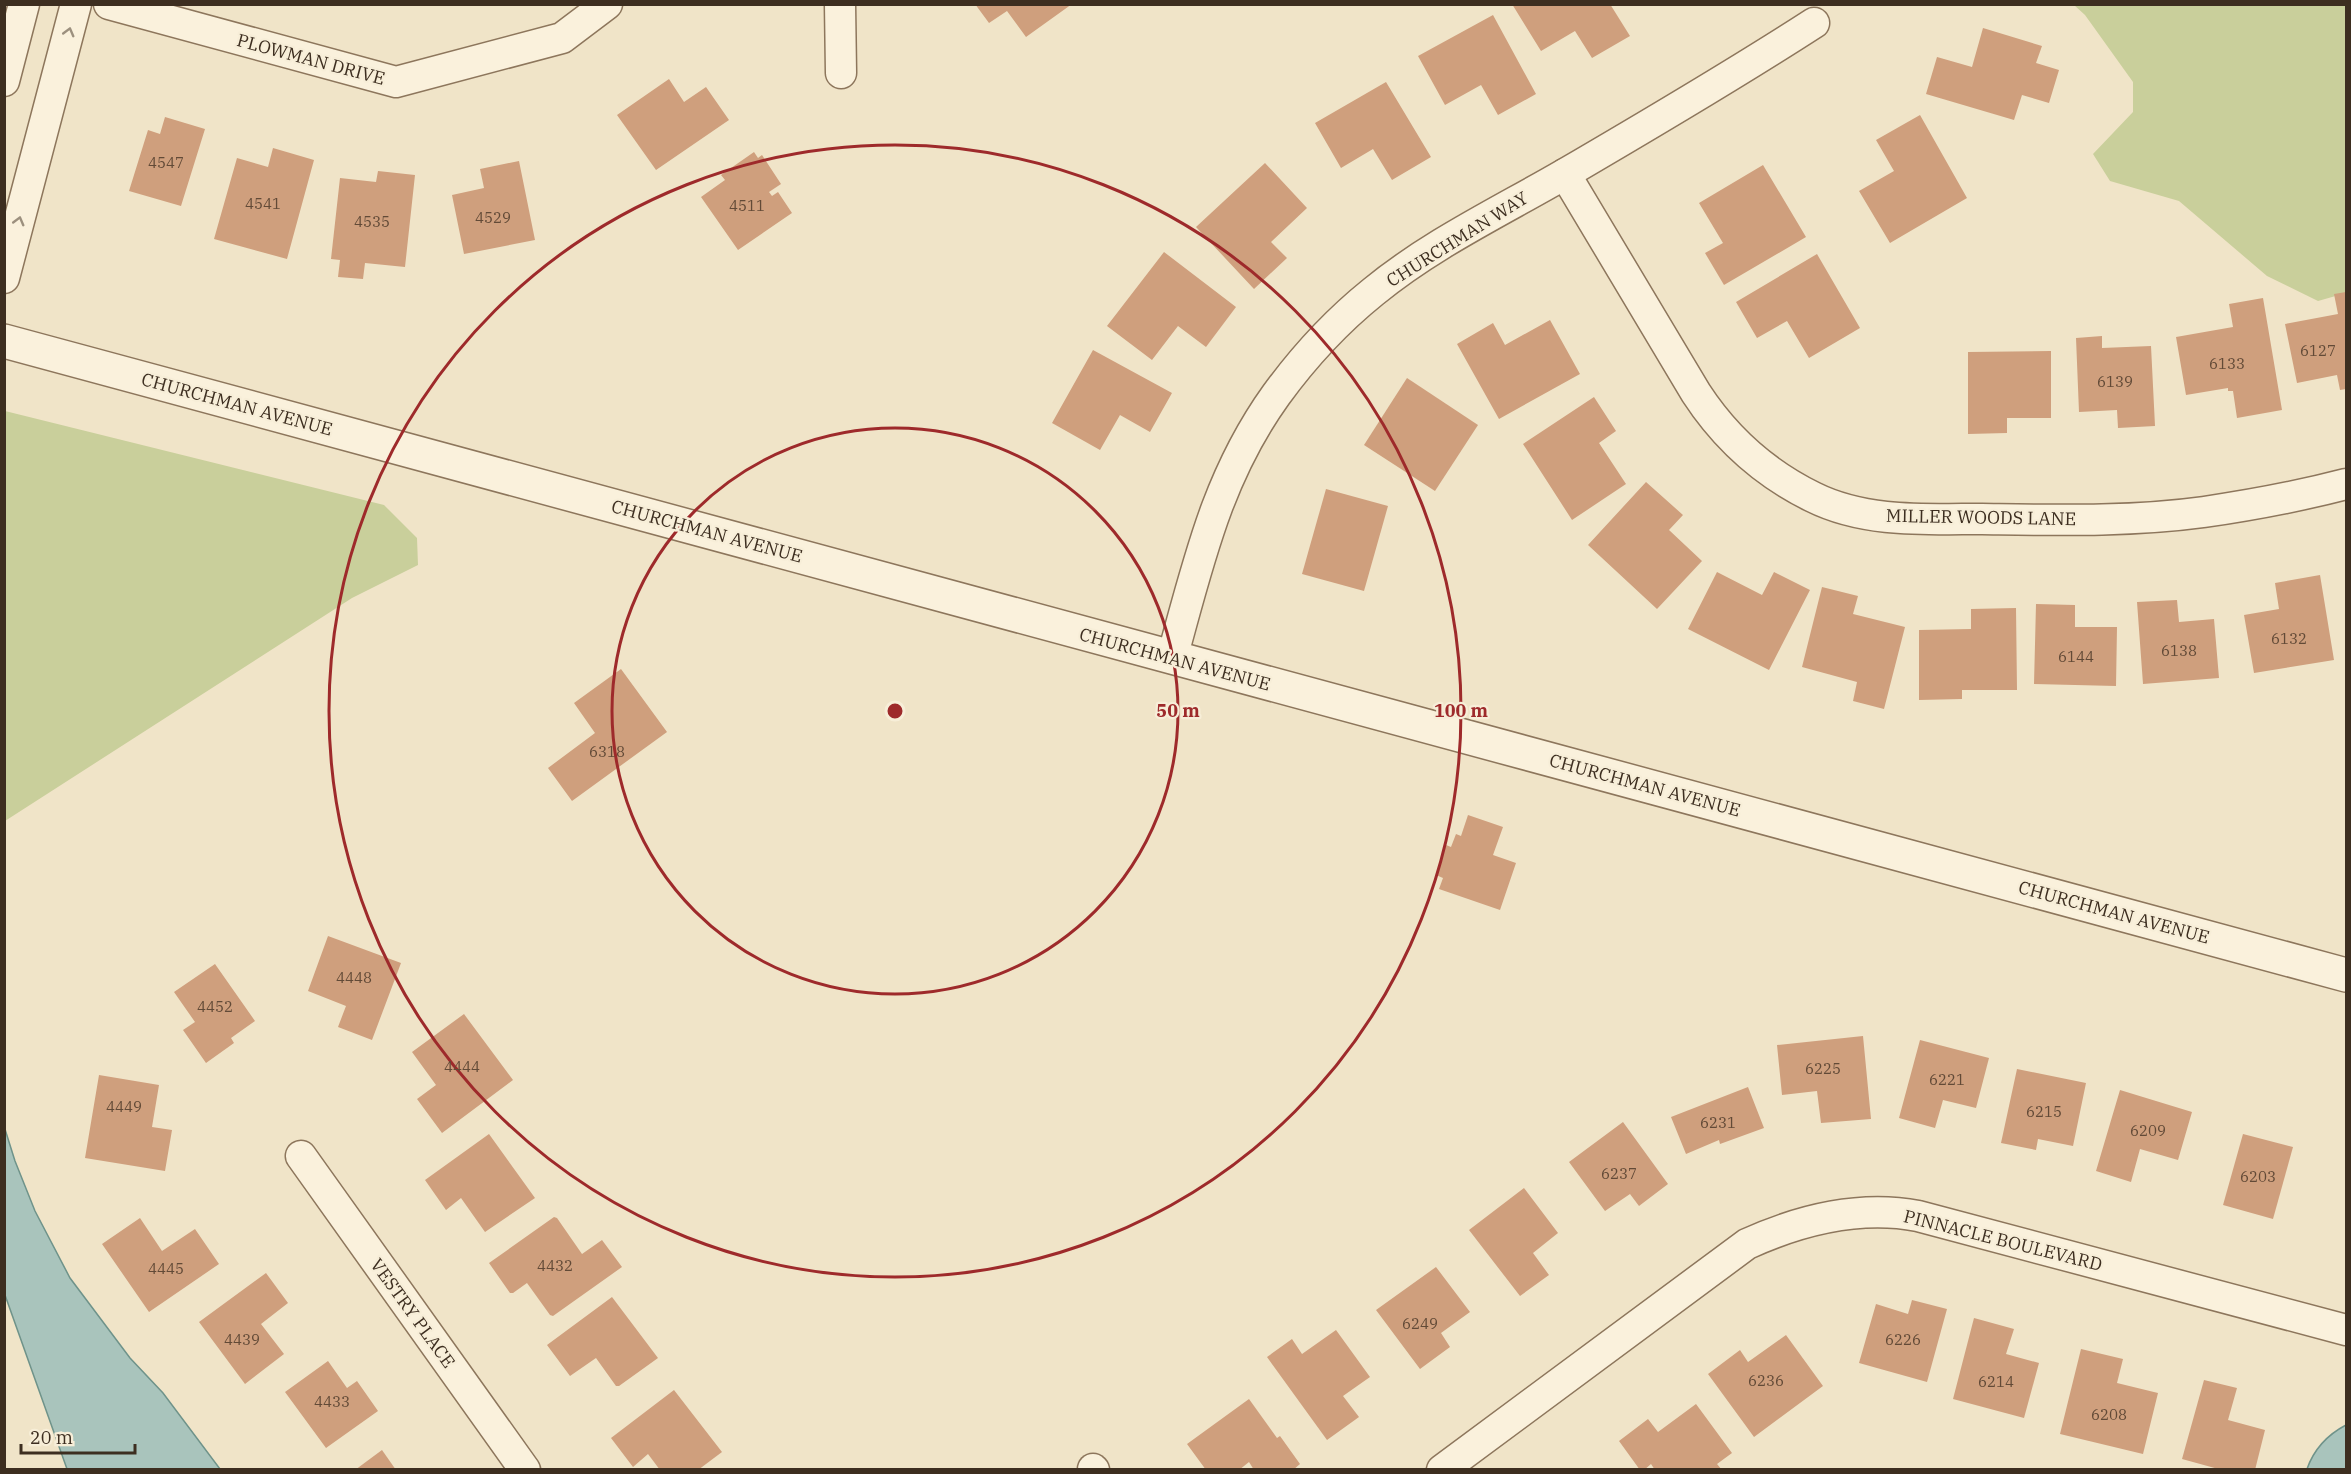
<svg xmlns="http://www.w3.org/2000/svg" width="2351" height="1474" font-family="'IBM Plex Serif',serif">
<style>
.green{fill:#c9cf9b}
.water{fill:#a9c4bc;stroke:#6f938a;stroke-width:1.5}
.building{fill:#cf9f7d}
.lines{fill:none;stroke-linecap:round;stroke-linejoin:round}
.minor-casing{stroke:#8d765c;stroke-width:33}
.tertiary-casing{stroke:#8d765c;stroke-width:36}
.minor{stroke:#faf1dc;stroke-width:30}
.tertiary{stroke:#faf1dc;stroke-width:33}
.oneway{stroke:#9c907e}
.ring{fill:none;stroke:#9e2a2b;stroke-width:3}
.labels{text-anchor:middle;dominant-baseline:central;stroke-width:4.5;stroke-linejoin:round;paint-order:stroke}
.number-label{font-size:15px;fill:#624a37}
.street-label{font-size:18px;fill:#3d2e20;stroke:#f7eed8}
.centre{fill:#9e2a2b;stroke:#f7eed8;stroke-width:3}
.ring-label{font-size:18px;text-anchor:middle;font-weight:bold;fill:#9e2a2b;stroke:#f7eed8;stroke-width:4.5;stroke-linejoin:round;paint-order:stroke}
</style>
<rect width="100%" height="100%" fill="#f0e4c8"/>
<!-- green -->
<g class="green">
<path d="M2074,5H2346V293L2318,301L2267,276L2179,201L2110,181L2093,154L2133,112V82L2085,15Z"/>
<path d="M5,411L384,505L417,538L418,565L352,598L5,821Z"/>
</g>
<!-- water -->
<g class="water">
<path d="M4,1126L15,1161L35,1211L70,1278L130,1358L163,1393L220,1469H67L5,1295Z"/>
<path d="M2346,1425V1469H2307C2314,1449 2327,1435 2346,1425Z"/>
</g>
<!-- building -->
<g class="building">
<path d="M975,4H1072L1026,37L1007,11L989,23Z"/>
<path d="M1512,4H1610L1630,36L1592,58L1575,31L1541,51Z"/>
<path d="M1493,15L1536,94L1498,115L1481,85L1445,105L1418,56Z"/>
<path d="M1983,28L2042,46L2036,63L2059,70L2049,103L2022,95L2014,120L1926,94L1937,57L1972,67Z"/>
<path d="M669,79L684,102L706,87L729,120L656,170L617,115Z"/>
<path d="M1386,82L1431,157L1392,180L1373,149L1341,168L1315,123Z"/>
<path d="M1920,115L1967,198L1890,243L1859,191L1894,171L1876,140Z"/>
<path d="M165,117L205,129L181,206L129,191L148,130L160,134Z"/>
<path d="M273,148L314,160L287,259L214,239L237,158L268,167Z"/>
<path d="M754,152L758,158L762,155L781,184L769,192L772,196L778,192L792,213L738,250L701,197L725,180L721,175Z"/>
<path d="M519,161L535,240L464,254L452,195L484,188L480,169Z"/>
<path d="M1265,163L1307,208L1271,242L1287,258L1254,289L1196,227Z"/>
<path d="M1763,165L1806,237L1724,285L1705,253L1723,243L1699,203Z"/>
<path d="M378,171L415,175L405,267L365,263L363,279L338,277L340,260L331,259L340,178L376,182Z"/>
<path d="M1164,252L1236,307L1206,347L1178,326L1152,360L1107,326Z"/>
<path d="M1817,254L1860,328L1809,358L1787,321L1757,338L1736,302Z"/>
<path d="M2346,292V389L2340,390L2337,375L2297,383L2285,324L2338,314L2334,294Z"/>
<path d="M2263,298L2282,410L2237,418L2233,391H2228V388L2186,395L2176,337L2233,327L2229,304Z"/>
<path d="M1550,320L1580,374L1499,419L1457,344L1493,323L1505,345Z"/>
<path d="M2102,336V348L2151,346L2155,426L2118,428L2117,410L2079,412L2076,338Z"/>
<path d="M1093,350L1172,393L1150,432L1120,415L1100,450L1052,423Z"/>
<path d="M2051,351V418H2007V433L1968,434V352Z"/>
<path d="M1407,378L1478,425L1435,491L1364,445Z"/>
<path d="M1594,397L1616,431L1599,443L1626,484L1572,520L1523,444Z"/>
<path d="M1646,482L1683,515L1669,530L1702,561L1657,609L1588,545Z"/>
<path d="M1326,489L1388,506L1364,591L1302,574Z"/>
<path d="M1717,572L1762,595L1774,572L1810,590L1769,670L1688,629Z"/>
<path d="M2320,575L2334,660L2254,673L2244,615L2279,609L2275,583Z"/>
<path d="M1822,587L1858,596L1853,614L1905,627L1884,709L1853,701L1857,682L1802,667Z"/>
<path d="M2177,600L2179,622L2214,619L2219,678L2143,684L2137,602Z"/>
<path d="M2036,604L2075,605V627H2117L2116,686L2034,684Z"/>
<path d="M2016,608L2017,690H1962V699L1919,700V630L1971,629V609Z"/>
<path d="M621,669L667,732L572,801L548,768L595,733L574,703Z"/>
<path d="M1468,815L1503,827L1493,855L1516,863L1500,910L1439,889L1443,878L1436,875L1446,845L1451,847L1456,834L1461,836Z"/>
<path d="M328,936L401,963L372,1040L338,1027L346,1006L308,991Z"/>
<path d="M215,964L255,1021L231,1038L234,1043L206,1063L183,1030L195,1022L174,992Z"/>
<path d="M464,1014L513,1080L442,1133L417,1099L436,1085L412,1052Z"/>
<path d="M1863,1036L1871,1119L1821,1123L1817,1091L1782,1095L1777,1045Z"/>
<path d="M1920,1040L1989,1058L1976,1108L1943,1100L1935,1128L1899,1118Z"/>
<path d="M2017,1069L2086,1083L2073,1146L2038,1139L2036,1150L2001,1143Z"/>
<path d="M99,1075L159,1085L152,1127L172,1130L165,1171L85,1158Z"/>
<path d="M1748,1087L1764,1128L1720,1144L1719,1140L1686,1154L1671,1117Z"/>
<path d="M2120,1090L2192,1112L2178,1160L2140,1149L2131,1182L2096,1171Z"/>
<path d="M1623,1122L1668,1184L1639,1206L1630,1194L1605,1211L1569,1162Z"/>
<path d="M489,1134L535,1198L485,1232L461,1198L446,1210L425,1180Z"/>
<path d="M2243,1134L2293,1147L2273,1219L2223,1205Z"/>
<path d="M1524,1188L1558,1233L1533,1253L1549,1275L1520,1296L1469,1230Z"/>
<path d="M554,1217L557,1218L582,1254L602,1240L622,1267L553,1316L550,1315L527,1283L513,1293H510L489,1263Z"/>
<path d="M140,1218L162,1251L195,1229L219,1264L149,1312L102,1244Z"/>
<path d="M1436,1267L1470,1312L1441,1333L1450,1347L1420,1369L1376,1310Z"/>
<path d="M266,1273L288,1303L261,1324L284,1354L245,1384L199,1322Z"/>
<path d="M612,1297L658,1358L619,1386H616L596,1358L570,1376L547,1345Z"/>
<path d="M1912,1300L1947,1309L1927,1382L1859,1363L1876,1304L1908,1314Z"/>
<path d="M1974,1318L2014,1329L2006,1354L2039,1363L2024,1418L1953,1399Z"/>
<path d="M1336,1330L1370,1377L1343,1396L1359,1417L1327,1440L1267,1357L1292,1339L1302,1354Z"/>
<path d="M1786,1335L1823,1386L1754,1437L1708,1374L1740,1350L1748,1362Z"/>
<path d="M2081,1349L2123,1359L2117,1383L2158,1393L2143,1454L2060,1434Z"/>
<path d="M328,1361L347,1388L357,1381L378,1411L326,1448L285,1392Z"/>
<path d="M2204,1380L2237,1388L2228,1420L2265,1430L2255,1470H2222L2182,1459Z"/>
<path d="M674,1390L722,1452L698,1470H660L648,1454L633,1467L611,1438Z"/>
<path d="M1249,1399L1277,1438L1280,1436L1300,1464L1293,1470H1254L1249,1462L1239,1470H1206L1187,1444Z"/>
<path d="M1696,1404L1732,1453L1717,1464L1722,1470H1655L1651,1464L1644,1470H1640L1619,1441L1648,1419L1658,1432Z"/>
<path d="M382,1450L396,1470H355Z"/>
</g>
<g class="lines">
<!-- minor casing -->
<g class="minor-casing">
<g id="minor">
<path d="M109,4L396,82L562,38L607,4"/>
<path d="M840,4L841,73"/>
<path d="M4,81L24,4"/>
<path d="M1565,174L1696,393C1726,439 1764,473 1813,497C1865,523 1926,519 1982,519C2056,520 2131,522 2204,512C2252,505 2300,496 2346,484"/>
<path d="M4,278L76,4"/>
<path d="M1172,658C1198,564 1217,477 1276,395C1303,358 1337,321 1373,292C1430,245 1499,212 1563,175C1647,126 1732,76 1814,23"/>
<path d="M301,1156L525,1470"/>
<path d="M1093,1469L1094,1470"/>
<path d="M1442,1470L1747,1244C1800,1220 1859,1205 1918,1216L2346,1330"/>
</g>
</g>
<!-- tertiary casing -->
<g class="tertiary-casing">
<path id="tertiary" d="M4,341L2346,975"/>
</g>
<!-- minor -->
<use href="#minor" class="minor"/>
<!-- tertiary -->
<use href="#tertiary" class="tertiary"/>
</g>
<!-- one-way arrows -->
<defs><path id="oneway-chevron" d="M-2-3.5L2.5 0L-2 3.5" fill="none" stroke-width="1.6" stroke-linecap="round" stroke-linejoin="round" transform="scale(1.5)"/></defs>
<g class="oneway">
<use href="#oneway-chevron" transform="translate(69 32) rotate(-75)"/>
<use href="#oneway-chevron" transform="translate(19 221) rotate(-75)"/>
</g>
<!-- distance rings -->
<g class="ring">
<circle cx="895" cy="711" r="283"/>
<circle cx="895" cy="711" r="566"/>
</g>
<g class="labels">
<!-- number labels -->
<g class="number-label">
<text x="166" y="162">4547</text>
<text x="263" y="203">4541</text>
<text x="747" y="205">4511</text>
<text x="493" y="217">4529</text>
<text x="372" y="221">4535</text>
<text x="2318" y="350">6127</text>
<text x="2227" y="363">6133</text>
<text x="2115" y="381">6139</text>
<text x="2289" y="638">6132</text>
<text x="2179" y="650">6138</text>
<text x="2076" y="656">6144</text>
<text x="607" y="751">6318</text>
<text x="354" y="977">4448</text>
<text x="215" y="1006">4452</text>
<text x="462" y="1066">4444</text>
<text x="1823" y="1068">6225</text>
<text x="1947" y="1079">6221</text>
<text x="124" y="1106">4449</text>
<text x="2044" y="1111">6215</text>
<text x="1718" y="1122">6231</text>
<text x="2148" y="1130">6209</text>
<text x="1619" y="1173">6237</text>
<text x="2258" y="1176">6203</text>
<text x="555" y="1265">4432</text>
<text x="166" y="1268">4445</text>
<text x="1420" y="1323">6249</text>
<text x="242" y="1339">4439</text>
<text x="1903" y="1339">6226</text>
<text x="1766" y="1380">6236</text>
<text x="1996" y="1381">6214</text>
<text x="332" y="1401">4433</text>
<text x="2109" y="1414">6208</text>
</g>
<!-- street labels -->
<g class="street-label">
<text transform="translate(311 59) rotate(15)">PLOWMAN DRIVE</text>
<text transform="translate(1457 239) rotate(-32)">CHURCHMAN WAY</text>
<text transform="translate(237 404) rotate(15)">CHURCHMAN AVENUE</text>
<text transform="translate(1981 517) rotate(1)">MILLER WOODS LANE</text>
<text transform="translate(707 531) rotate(15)">CHURCHMAN AVENUE</text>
<text transform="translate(1175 659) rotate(15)">CHURCHMAN AVENUE</text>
<text transform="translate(1645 785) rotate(15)">CHURCHMAN AVENUE</text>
<text transform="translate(2114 912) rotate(15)">CHURCHMAN AVENUE</text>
<text transform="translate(2003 1240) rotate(14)">PINNACLE BOULEVARD</text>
<text transform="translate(413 1313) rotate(54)">VESTRY PLACE</text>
</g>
</g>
<circle cx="895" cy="711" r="9" class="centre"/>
<g class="ring-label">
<text x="1178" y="717">50 m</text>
<text x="1461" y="717">100 m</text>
</g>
<!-- border -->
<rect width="2351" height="1474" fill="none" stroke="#3d2e20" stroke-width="12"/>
<!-- scale -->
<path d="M21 1444v9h114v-9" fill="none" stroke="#3d2e20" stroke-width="3"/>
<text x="30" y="1444" font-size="18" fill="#3d2e20" stroke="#f7eed8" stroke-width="4.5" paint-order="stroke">20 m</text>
</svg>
